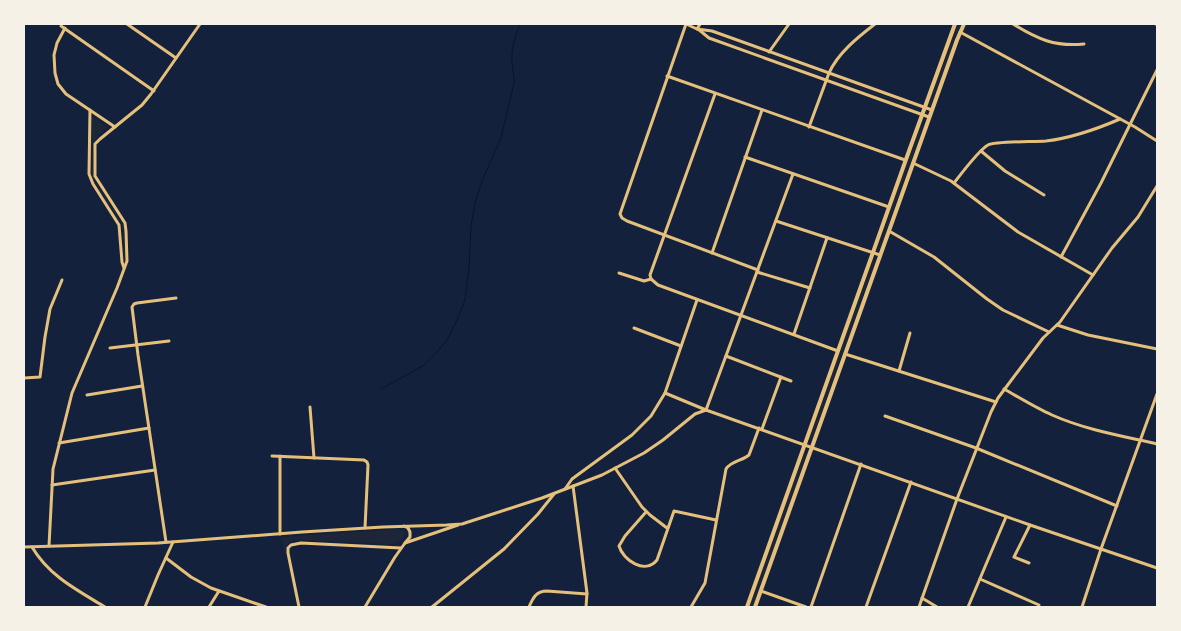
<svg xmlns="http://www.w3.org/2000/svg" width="1181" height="631" font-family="'PT Serif',serif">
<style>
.green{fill:#1d2539}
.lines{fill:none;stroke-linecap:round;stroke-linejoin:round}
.stream{stroke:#0b132b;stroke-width:1}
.minor{stroke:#e5c07b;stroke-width:3}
.secondary{stroke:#e5c07b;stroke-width:4}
</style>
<rect width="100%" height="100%" fill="#14213d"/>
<!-- green -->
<g class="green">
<path d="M958,24H961L931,105L930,106L928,104Z"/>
<path d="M717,36L824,74V75L823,76L717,38L716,37Z"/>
<path d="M833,77L918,108L919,109L918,110L832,79L831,78Z"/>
<path d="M93,117L107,127L97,137L94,143L93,174L96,182L123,224L125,232L126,259L125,260L124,259L123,232L120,221L94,183L91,174L92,119Z"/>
<path d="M920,126H922L923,127L879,250L877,251V250Z"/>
<path d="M873,260H874L875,261L812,439L810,440L809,438Z"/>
<path d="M804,453H806L807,455L752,607H749Z"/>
<path d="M399,529L404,532V536L398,542L391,544L296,540L289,542L284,552L282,537Z"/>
</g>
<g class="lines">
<!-- stream -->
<path class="stream" d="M381,389L424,365L438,351L447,340L457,320L465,300L469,267L471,226L475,203L482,181L501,138L514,83C515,76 512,70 512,63C511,49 515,37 520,24"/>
<!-- minor -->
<g class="minor">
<path d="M127,24L176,58"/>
<path d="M686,24L620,214L622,218L627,221L758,270"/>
<path d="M686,24L697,29L712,31L932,110"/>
<path d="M1013,24C1037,39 1055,47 1084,44"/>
<path d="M1156,24L1157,25"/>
<path d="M61,26L154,91"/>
<path d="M65,28L57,43L54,55L55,73L58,84L66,94L115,127"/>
<path d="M697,29L700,24"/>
<path d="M698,29L709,38L929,117"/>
<path d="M960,32L1135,127L1157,141"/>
<path d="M769,52L789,24"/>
<path d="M667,76L905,160"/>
<path d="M90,110L89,174L93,184L119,225L122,262L124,268"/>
<path d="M809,127L829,73C838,53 858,37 875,24"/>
<path d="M981,151L1005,171L1044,195"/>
<path d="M745,157L889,207"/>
<path d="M913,163L951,181L1018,232L1093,275"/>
<path d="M954,183C961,174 979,150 988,145C995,141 1034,142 1046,141C1071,138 1097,129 1120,119"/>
<path d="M776,221L880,255"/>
<path d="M889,231L934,257L987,299L1003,310L1049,332"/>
<path d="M712,253L762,110"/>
<path d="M1061,257L1101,183L1157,70"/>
<path d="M757,272L810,288"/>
<path d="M619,273L644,281L651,279"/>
<path d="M651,279L658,285L838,351"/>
<path d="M651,279L650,275L715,94"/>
<path d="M1057,325L1088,335L1157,349"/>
<path d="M634,328L681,346"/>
<path d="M794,334L827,238"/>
<path d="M110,348L169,341"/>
<path d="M845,354L996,402"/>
<path d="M726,356L791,381"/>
<path d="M899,371L910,333"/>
<path d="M24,378L40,377L45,337L50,309L62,280"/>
<path d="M1004,389C1020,398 1036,408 1052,415C1086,430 1122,436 1157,444"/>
<path d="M665,393L706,410L1030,525L1157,568"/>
<path d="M87,395L142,386"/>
<path d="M310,407L314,458"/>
<path d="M706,410L793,174"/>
<path d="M885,416L976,448L1117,506"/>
<path d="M762,429L781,377"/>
<path d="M59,443L149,428"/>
<path d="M272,456L364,460L367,462L368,465L365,528"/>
<path d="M280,456V534"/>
<path d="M615,468L642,507L650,515L667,528"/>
<path d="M52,485L155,470"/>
<path d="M573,486L587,593L586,607"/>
<path d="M565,489L572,479L632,435L651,416L665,393L697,300"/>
<path d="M646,512L625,536L619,546C623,560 645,575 657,560L674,511L716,520"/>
<path d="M404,526L408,528L410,532V537L405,543"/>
<path d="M166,542L138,355L132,307L134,304L137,303L176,298"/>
<path d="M49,546L53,469L72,393L117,288L127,261L126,231L125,223L95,176V144L100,139L142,105L151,94L200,24"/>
<path d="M24,547L158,543L302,532L383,527L447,525L462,524L542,498L602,475L644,453L663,440L695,414L706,410"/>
<path d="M32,547C49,576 77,590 105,607"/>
<path d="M166,558L191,577L211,588L266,607"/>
<path d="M1029,563L1014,557L1030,525"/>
<path d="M980,579L1039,605"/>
<path d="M761,591L806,607"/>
<path d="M922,598L937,607"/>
<path d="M145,607L158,575L173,542"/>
<path d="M209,607L219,591"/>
<path d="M299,607L288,553V548L291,545L301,543L401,548"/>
<path d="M365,607L395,557L405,543L458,525"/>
<path d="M432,607L504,549L538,514L554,494"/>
<path d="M529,607C533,598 536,591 547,591L587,594"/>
<path d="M691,607L705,583L726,469C731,461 742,461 749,455L759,428"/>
<path d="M811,607L861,464"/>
<path d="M866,607L911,482"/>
<path d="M919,607L957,499L991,412L998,398L1043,338L1060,322L1112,248L1138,217L1157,186"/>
<path d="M968,607L1006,517"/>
<path d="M1082,607L1101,549L1157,394"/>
</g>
<!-- secondary -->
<g class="secondary">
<path d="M747,607L909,151L955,24"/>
<path d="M755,607L957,40L964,24"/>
</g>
</g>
<!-- border -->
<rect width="1181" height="631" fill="none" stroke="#f6f1e7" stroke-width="50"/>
</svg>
